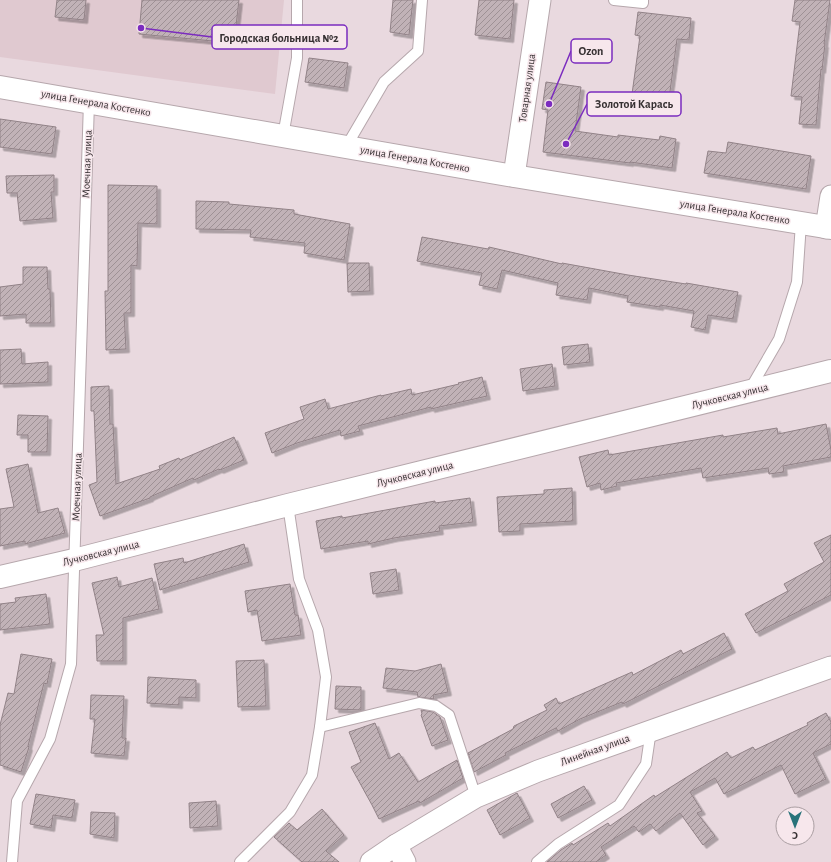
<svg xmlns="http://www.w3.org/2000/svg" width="831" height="862" font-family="'Alegreya Sans',sans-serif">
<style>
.built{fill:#e0c9d0}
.building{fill:url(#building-hatch);stroke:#918287;filter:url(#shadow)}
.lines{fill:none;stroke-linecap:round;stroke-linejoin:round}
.lane-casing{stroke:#b6a7ac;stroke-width:12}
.street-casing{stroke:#b6a7ac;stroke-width:23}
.secondary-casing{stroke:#b6a7ac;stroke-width:24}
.lane{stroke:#fff;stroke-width:10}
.street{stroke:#fff;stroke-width:21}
.secondary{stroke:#fff;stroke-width:22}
.labels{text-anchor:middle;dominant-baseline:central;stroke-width:3;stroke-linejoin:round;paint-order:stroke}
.street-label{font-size:11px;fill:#363032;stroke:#f7e7ec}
.leader{fill:none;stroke:#7b2cbf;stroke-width:1.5}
.callout-dot{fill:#7b2cbf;stroke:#f7e7ec;stroke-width:1.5}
.callout{fill:#f7e7ec;stroke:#7b2cbf;stroke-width:1.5}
.callout-label{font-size:12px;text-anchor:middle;font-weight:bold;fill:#363032}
</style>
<defs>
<pattern id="building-hatch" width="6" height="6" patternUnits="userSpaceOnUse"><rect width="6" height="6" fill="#c1b2b7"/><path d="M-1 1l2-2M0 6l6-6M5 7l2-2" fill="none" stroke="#9e9195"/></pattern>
<filter id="shadow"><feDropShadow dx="3.5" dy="3.5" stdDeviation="0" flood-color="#0004"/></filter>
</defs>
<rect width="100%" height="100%" fill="#e9d9df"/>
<!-- built -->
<path class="built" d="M0,0H284L275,94L0,57Z"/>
<!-- building -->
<g class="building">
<path d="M57,0H86L84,20L55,17Z"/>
<path d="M142,0H239L234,43L139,34Z"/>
<path d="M393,0H413L409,35L390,32Z"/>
<path d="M479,0H514L510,39L475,35Z"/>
<path d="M795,0H830L824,44H825L822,70L821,69L816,125L799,124L802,97L791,96L800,22L792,21Z"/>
<path d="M638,12L691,18L689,40L677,39L669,99L632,94L640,36L635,35Z"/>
<path d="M309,58L348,63L344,88L305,82Z"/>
<path d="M546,82L581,87L575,131L618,137V135L659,140L660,136L676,139L672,168L630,162V163L543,152L548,110L542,109Z"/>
<path d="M0,119L56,127L52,154L0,147Z"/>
<path d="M728,142L811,156L806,189L704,173L708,151L726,153Z"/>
<path d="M54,175V192H51L53,218L20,221L17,193H7L6,176Z"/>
<path d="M108,185L157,186V224L138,223L137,266L131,265V313H124L126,349L106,350L105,291H108Z"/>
<path d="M196,201L229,202V204L294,210V214L350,224L344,260L304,253L305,243L250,237L251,230L196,229Z"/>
<path d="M422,237L488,249L489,247L562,264V263L628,275L686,284V283L738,292L733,319L708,315L705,330L691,327L694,311L660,305V307L627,302L628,296L589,288L587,300L556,295L558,283L502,270L497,289L479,285L482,273L417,261Z"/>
<path d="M347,263H369L370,291L348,292Z"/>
<path d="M23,267H47L48,289H50L51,323H26V314L0,316V287L23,284Z"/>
<path d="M588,344L590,362L564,365L562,347Z"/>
<path d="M21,349L22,364L48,362V382L0,384V350Z"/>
<path d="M552,364L555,386L523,391L520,369Z"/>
<path d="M482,377L487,396L431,409V407L358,426L360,431L341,436L340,430L297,443L272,453L265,433L304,419L300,407L325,399L328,409L381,395V396L411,389L412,395L459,384L458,383Z"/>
<path d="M109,386L110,424H113L116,484L160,469L159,466L179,458L180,460L234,437L244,460L220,470L219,469L194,480L193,478L150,497V498L100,516L89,485L97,482L94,411H91V387Z"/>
<path d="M18,415L48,416L47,452H28V435H17Z"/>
<path d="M826,424L831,450V457L783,466L784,472L769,474L768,468L703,478L701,468L616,483L617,486L601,490L600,483L587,487L579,457L608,450L609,455L723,435V437L777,428L778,434Z"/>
<path d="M28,464L38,513L58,508L65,533L25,544V541L0,546V509L14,507L6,469Z"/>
<path d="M572,488L573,521L520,524V531L499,532L497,497L544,494V490Z"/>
<path d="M470,498L473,522L439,526L440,531L394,538L368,544V541L321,549L316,521L342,516V518L435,501V503Z"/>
<path d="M831,535V595L756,633L745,614L788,591L784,584L824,562L814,543Z"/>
<path d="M244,544L249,562L160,590L154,564L183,558L184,563Z"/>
<path d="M396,569L399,590L373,594L370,573Z"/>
<path d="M117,577L119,587L152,578L159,609L123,618V661H97L96,635H104L92,583Z"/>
<path d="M290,584L295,615H298L301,635L262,641L257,610L248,612L245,591Z"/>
<path d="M46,594L50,624L0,630V604L16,602L15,598Z"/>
<path d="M724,633L732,649L623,704L622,702L580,719L558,731L556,728L505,753L506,755L474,772L468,753L513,729L514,726L547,710L544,705L556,698L559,704L632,672L633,675L681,650L683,654Z"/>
<path d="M21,654L52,659L47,684L44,683L28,746L29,747L21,772L0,765V725L8,693L14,694Z"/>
<path d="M264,660L266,706L238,707L236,661Z"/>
<path d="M441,664L448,692L433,695L434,699L418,697L417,692L383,688L386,668L415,671Z"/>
<path d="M148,677L196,680V698L179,697V705L147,703Z"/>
<path d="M336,686L361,687V710L335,709Z"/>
<path d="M91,695L124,696L122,738H126L124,756L91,753L95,719H90Z"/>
<path d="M421,710L433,712L440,717L448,740L432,746L421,715L422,714Z"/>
<path d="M826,713L831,722V744L813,753L826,779L795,794L781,765L724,794L715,778L690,792L702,811L697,813L715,836L703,845L680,813L656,831L650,824L639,832L634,826L601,847L606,855L596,862H547L561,850L572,843L573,845L608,823L610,826L654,795L655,797L727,752L731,758L753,747L755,750L808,725L807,723Z"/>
<path d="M375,723L389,759L399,753L418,782L457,760L463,778L420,803L419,801L379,819L372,805L351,767L361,762L349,732Z"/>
<path d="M584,786L592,800L558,818L551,804Z"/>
<path d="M517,793L530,818L500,835L487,810Z"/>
<path d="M36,794L75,800L72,818L53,815L51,828L30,824Z"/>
<path d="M216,801L218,826L190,828L189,803Z"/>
<path d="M322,809L344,835L326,851L339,862H302L274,837L289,823L297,830Z"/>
<path d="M91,812L115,813L114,838L90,834Z"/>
</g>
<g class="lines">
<!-- lane casing -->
<g class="lane-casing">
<g id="lane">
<path d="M614,0L643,3V0"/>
<path d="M283,136L297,58V0"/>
<path d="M346,147L384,82L418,51L422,0"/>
<path d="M750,389L779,339L797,282L801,223"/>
<path d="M320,727L419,703L436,706L449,715L476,797"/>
<path d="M12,862L17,801L50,739L71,664L89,102"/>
<path d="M240,862L290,812L312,775L320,727L326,677L318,630L299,579L288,505"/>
<path d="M537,862L558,844L619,805L646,764L651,730"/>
</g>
</g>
<!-- street casing -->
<g class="street-casing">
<g id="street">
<path d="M514,176L540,0"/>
<path d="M826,228L831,196"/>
<path d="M396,845L405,862"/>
<path d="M371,862L396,845L476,797L538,771L831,667"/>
</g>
</g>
<!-- secondary casing -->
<g class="secondary-casing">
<g id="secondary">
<path d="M0,87L514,176L831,228"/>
<path d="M0,577L74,560L288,505L831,371"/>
</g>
</g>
<!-- lane -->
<use href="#lane" class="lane"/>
<!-- street -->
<use href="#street" class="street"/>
<!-- secondary -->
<use href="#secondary" class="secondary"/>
</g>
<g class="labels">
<!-- street labels -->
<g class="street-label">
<text transform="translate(527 88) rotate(-82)">Товарная улица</text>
<text transform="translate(96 103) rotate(10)">улица Генерала Костенко</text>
<text transform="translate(415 159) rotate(10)">улица Генерала Костенко</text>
<text transform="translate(87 164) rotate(-88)">Моечная улица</text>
<text transform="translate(735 212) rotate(9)">улица Генерала Костенко</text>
<text transform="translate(730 396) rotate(-14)">Лучковская улица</text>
<text transform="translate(415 474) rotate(-14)">Лучковская улица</text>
<text transform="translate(77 487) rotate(-88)">Моечная улица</text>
<text transform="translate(101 553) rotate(-14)">Лучковская улица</text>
<text transform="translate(595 750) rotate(-20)">Линейная улица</text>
</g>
</g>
<!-- callouts -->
<path class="leader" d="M141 28L212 37M549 104L571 51M566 144L587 104"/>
<g class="callout-dot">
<circle cx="141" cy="28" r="4"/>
<circle cx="549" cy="104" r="4"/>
<circle cx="566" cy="144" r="4"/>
</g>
<g class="callout">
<rect x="212" y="25" width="135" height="24" rx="4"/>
<rect x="571" y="39" width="41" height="24" rx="4"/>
<rect x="587" y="92" width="94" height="24" rx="4"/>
</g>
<g class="callout-label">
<text x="279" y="42">Городская больница №2</text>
<text x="591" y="55">Ozon</text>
<text x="634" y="108">Золотой Карась</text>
</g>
<!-- north arrow -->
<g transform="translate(795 826) rotate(180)"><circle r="19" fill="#f7e7ec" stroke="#aa9ea2"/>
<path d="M0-3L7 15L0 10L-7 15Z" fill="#29737a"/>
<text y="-6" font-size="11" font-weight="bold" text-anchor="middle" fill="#363032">С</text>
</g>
</svg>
